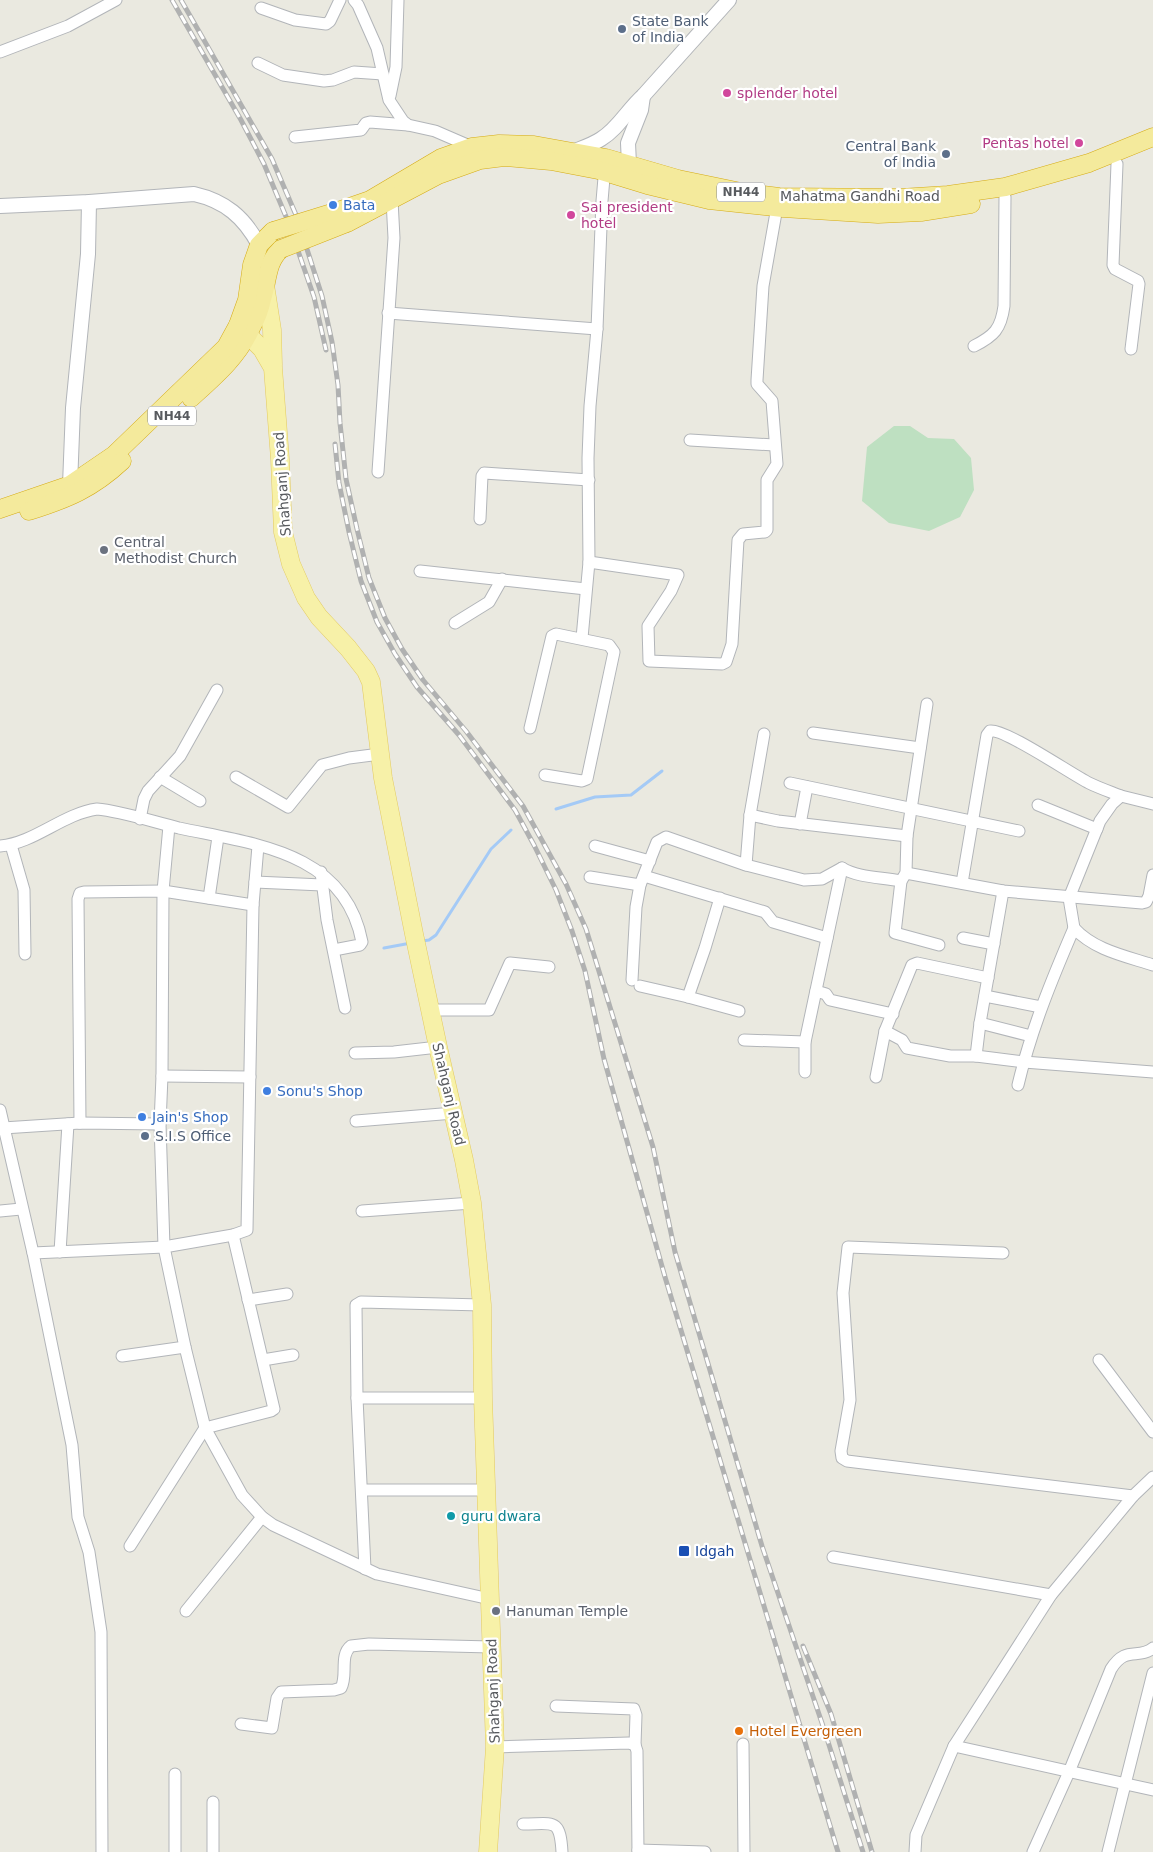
<svg xmlns="http://www.w3.org/2000/svg" width="1153" height="1852" font-family="'DejaVu Sans',sans-serif">
<style>
.green{fill:#bee0c1}
.lines{fill:none;stroke-linecap:round;stroke-linejoin:round}
.stream{stroke:#a4caf6;stroke-width:3}
.minor-casing{stroke:#b2b5b9;stroke-width:13}
.tertiary-casing{stroke:#b2b5b9;stroke-width:16}
.primary-casing{stroke:#e3ca60;stroke-width:19}
.trunk-casing{stroke:#d5ab15;stroke-width:19}
.minor{stroke:#fff;stroke-width:11}
.tertiary{stroke:#fff;stroke-width:14}
.primary{stroke:#f7f1a8;stroke-width:18}
.trunk{stroke:#f4ea9c;stroke-width:18}
.rail-casing{stroke:#b0b1b1;stroke-width:5}
.rail{stroke:#fff;stroke-width:3;stroke-dasharray:9;stroke-linecap:butt}
.trunk-bridge-casing{stroke:#d5ab15;stroke-width:19;stroke-linecap:butt}
.trunk-bridge{stroke:#f4ea9c;stroke-width:18}
.service-dot{fill:#5c6f8a;stroke:#fff;stroke-width:2}
.hotel-dot{fill:#d1479c;stroke:#fff;stroke-width:2}
.shop-dot{fill:#3f7fe0;stroke:#fff;stroke-width:2}
.worship-dot{fill:#6b7280;stroke:#fff;stroke-width:2}
.culture-dot{fill:#0f9aa8;stroke:#fff;stroke-width:2}
.transit-dot{fill:#1a4fb4;stroke:#fff;stroke-width:2}
.food-dot{fill:#e8710a;stroke:#fff;stroke-width:2}
.labels{text-anchor:middle;dominant-baseline:central;stroke-width:4.5;stroke-linejoin:round;paint-order:stroke}
.shield{fill:#fff;stroke:#8a8c8f;stroke-width:1}
.shield-label{font-size:12px;font-weight:bold;fill:#585b5f}
.service-label{font-size:14px;fill:#4e5e75;stroke:#fff;text-anchor:start}
.hotel-label{font-size:14px;fill:#b23c85;stroke:#fff;text-anchor:start}
.street-label{font-size:14px;fill:#585b5f;stroke:#fff}
.shop-label{font-size:14px;fill:#366cbe;stroke:#fff;text-anchor:start}
.worship-label{font-size:14px;fill:#5b616d;stroke:#fff;text-anchor:start}
.culture-label{font-size:14px;fill:#0d838f;stroke:#fff;text-anchor:start}
.transit-label{font-size:14px;fill:#164399;stroke:#fff;text-anchor:start}
.food-label{font-size:14px;fill:#c56008;stroke:#fff;text-anchor:start}
</style>
<rect width="100%" height="100%" fill="#eae9e0"/>
<!-- green -->
<path class="green" d="M894,426H910L928,438L954,439L971,458L974,490L960,517L929,531L889,523L862,501L867,447Z"/>
<g class="lines">
<!-- stream -->
<g class="stream">
<path d="M556,809L595,797L631,795L662,771"/>
<path d="M422,941L429,940L436,935L491,849L511,830"/>
<path d="M384,948L411,943"/>
</g>
<!-- minor casing -->
<g class="minor-casing">
<g id="minor">
<path d="M354,0L358,5L377,48L389,100L403,121L408,125L435,131L472,147"/>
<path d="M261,8L295,20L326,24L330,21L340,0"/>
<path d="M0,52L68,26L116,0"/>
<path d="M258,63L283,75L324,81L333,80L354,72L383,74"/>
<path d="M390,96L396,67L398,0"/>
<path d="M295,137L361,130L366,123L370,122L408,125"/>
<path d="M1117,164L1113,265L1115,269L1138,281L1139,284L1131,349"/>
<path d="M388,313L597,329"/>
<path d="M974,346C994,336 1001,329 1004,306L1005,197"/>
<path d="M690,440L774,445"/>
<path d="M378,472L394,238L392,200"/>
<path d="M480,519L482,476L484,473L589,480"/>
<path d="M589,562L678,575L671,591L648,626L649,661L722,664L726,662L732,644L738,540L743,534L765,532L767,530V480L777,464L772,401L757,384V380L763,286L777,207"/>
<path d="M420,571L586,589"/>
<path d="M455,623L489,602L502,579"/>
<path d="M582,638L589,562L588,458L590,406L597,329L602,201L605,166"/>
<path d="M530,728L552,636L556,634L609,645L614,652L587,779L582,781L545,775"/>
<path d="M813,733L920,748"/>
<path d="M160,777L200,801"/>
<path d="M236,777L288,807L322,765L349,758L380,754"/>
<path d="M790,783L1019,831"/>
<path d="M1038,805L1097,829"/>
<path d="M750,815L778,821L907,836"/>
<path d="M140,819L144,799L148,791L180,756L217,690"/>
<path d="M800,824L807,787"/>
<path d="M169,826L163,891L162,1076L160,1124L164,1247L185,1347L205,1428L242,1495L262,1517L273,1525L377,1574L490,1599"/>
<path d="M11,845L24,890L25,954"/>
<path d="M0,846C35,843 62,814 97,809C121,811 154,822 179,828C253,844 345,851 362,942L360,945L334,950"/>
<path d="M595,846L650,861"/>
<path d="M746,865L750,815L764,734"/>
<path d="M321,872L327,920L345,1008"/>
<path d="M906,873L1003,891L1142,903L1146,902L1149,896L1153,875"/>
<path d="M644,876L765,912L773,922L827,938"/>
<path d="M590,877L640,885"/>
<path d="M901,881L895,933L939,945"/>
<path d="M255,882L322,885"/>
<path d="M962,883L987,735L990,731C1004,728 1071,774 1089,783C1099,788 1111,792 1121,796"/>
<path d="M209,898L218,837"/>
<path d="M1074,928L1069,898L1100,821L1112,804L1121,796L1153,804"/>
<path d="M963,938L994,944"/>
<path d="M632,980L636,907L640,885L657,842L666,837L746,865L804,880L822,879L842,868C859,878 882,877 901,881L906,873L907,836L927,704"/>
<path d="M640,986L688,997L739,1011"/>
<path d="M816,991L826,994L830,1000L893,1014"/>
<path d="M985,996L1041,1007"/>
<path d="M688,997L705,948L720,898"/>
<path d="M431,1010H489L510,963L549,967"/>
<path d="M980,1023L1031,1036"/>
<path d="M885,1031L902,1040L907,1048L950,1056H976L1024,1062L1153,1072"/>
<path d="M744,1040L805,1042"/>
<path d="M355,1053L394,1052L438,1047"/>
<path d="M976,1056L980,1023L1003,891"/>
<path d="M805,1072V1042L842,868"/>
<path d="M162,1076L250,1077"/>
<path d="M876,1077L885,1031L912,965L917,963L988,978"/>
<path d="M1018,1085C1031,1030 1052,979 1074,928C1094,950 1125,956 1153,965"/>
<path d="M0,1110L33,1253L72,1445L78,1517L89,1552L101,1632L102,1852"/>
<path d="M356,1121L454,1113"/>
<path d="M80,1123L78,899L80,893L84,892L163,891L253,905"/>
<path d="M3,1128L80,1123L160,1124"/>
<path d="M0,1211L21,1209"/>
<path d="M362,1211L472,1203"/>
<path d="M60,1252L68,1124"/>
<path d="M33,1253L164,1247L233,1235L247,1230L253,905L258,846"/>
<path d="M1003,1253L848,1247L843,1293L850,1400L841,1451L842,1458L847,1461L1133,1496"/>
<path d="M248,1300L287,1294"/>
<path d="M122,1356L185,1347"/>
<path d="M263,1360L293,1355"/>
<path d="M1099,1360L1153,1432"/>
<path d="M357,1398H483"/>
<path d="M362,1490H486"/>
<path d="M130,1546L205,1428L271,1411L274,1409L233,1235"/>
<path d="M833,1557L1051,1595"/>
<path d="M365,1569L357,1398L356,1305L361,1302L482,1305"/>
<path d="M186,1611L262,1517"/>
<path d="M556,1706L634,1709L636,1715L635,1745"/>
<path d="M241,1724L272,1728L277,1698L281,1692L334,1690L341,1688C348,1676 339,1655 351,1646L369,1644L491,1647"/>
<path d="M743,1744L744,1852"/>
<path d="M954,1746L1153,1790"/>
<path d="M495,1747L629,1743L635,1745L637,1751L638,1852"/>
<path d="M213,1802V1852"/>
<path d="M523,1824C553,1824 560,1817 562,1852"/>
<path d="M638,1850L705,1852"/>
<path d="M175,1852V1774"/>
<path d="M915,1852L916,1835L954,1746L1051,1595L1133,1496L1153,1477"/>
<path d="M1033,1852L1069,1772L1111,1669C1126,1645 1138,1660 1153,1648"/>
<path d="M1108,1852L1153,1673"/>
</g>
</g>
<!-- tertiary casing -->
<g class="tertiary-casing">
<g id="tertiary">
<path d="M572,152C582,148 592,145 601,139C618,129 628,109 643,96L729,0"/>
<path d="M629,164L628,143L641,110L643,96"/>
<path d="M0,206L89,202L194,194C225,201 244,217 259,245"/>
<path d="M70,485L73,408L88,254L89,202"/>
</g>
</g>
<!-- primary casing -->
<g class="primary-casing">
<g id="primary">
<path d="M265,285L272,330L273,365"/>
<path d="M238,325L262,349L273,368L280,459L283,532L291,564L306,598L319,617L348,648L366,671L371,682L383,778L414,934L438,1047L464,1160L472,1203L482,1305L483,1398L495,1747L488,1852"/>
</g>
</g>
<!-- trunk casing -->
<g class="trunk-casing">
<g id="trunk">
<path d="M341,210L370,200L441,158L472,147L499,144L534,145L606,158L678,179L741,192L779,197L900,198L948,195L1005,187L1089,163L1153,137"/>
<path d="M347,223L438,175L480,160L504,157L551,161L598,170L647,185L709,200L783,208L878,214L921,212L971,204"/>
<path d="M191,398C214,377 238,357 251,328C256,319 260,309 262,299C268,281 266,262 281,249"/>
<path d="M0,509L70,485L114,455L226,347L238,325L247,300L252,265L259,245L273,231"/>
<path d="M29,511C67,499 92,489 122,461"/>
</g>
</g>
<!-- minor -->
<use href="#minor" class="minor"/>
<!-- tertiary -->
<use href="#tertiary" class="tertiary"/>
<!-- primary -->
<use href="#primary" class="primary"/>
<!-- trunk -->
<use href="#trunk" class="trunk"/>
<!-- rail casing -->
<g class="rail-casing">
<g id="rail">
<path d="M172,0L241,120L264,164L287,219L314,297L326,350"/>
<path d="M181,0L272,159L296,215L322,296L332,342L338,385L340,423L346,479L357,529L369,578L385,618L402,649L423,680L466,731L523,806L566,884L586,929L653,1147L675,1252L762,1546L823,1726L863,1852"/>
<path d="M335,444L339,483L349,532L361,581L377,622L395,654L417,687L459,735L515,810L534,845L556,890L572,931L585,971L604,1059L665,1277L838,1852"/>
<path d="M803,1646L831,1714L872,1852"/>
</g>
</g>
<!-- rail -->
<use href="#rail" class="rail"/>
<!-- trunk-bridge casing -->
<g class="trunk-bridge-casing">
<g id="trunk-bridge">
<path d="M273,231L341,210"/>
<path d="M281,249L347,223"/>
</g>
</g>
<!-- trunk-bridge -->
<use href="#trunk-bridge" class="trunk-bridge"/>
</g>
<!-- markers -->
<g class="service-dot">
<circle cx="622" cy="29" r="5"/>
<circle cx="946" cy="154" r="5"/>
<circle cx="145" cy="1136" r="5"/>
</g>
<g class="hotel-dot">
<circle cx="727" cy="93" r="5"/>
<circle cx="1079" cy="143" r="5"/>
<circle cx="571" cy="215" r="5"/>
</g>
<g class="shop-dot">
<circle cx="333" cy="205" r="5"/>
<circle cx="267" cy="1091" r="5"/>
<circle cx="142" cy="1117" r="5"/>
</g>
<g class="worship-dot">
<circle cx="104" cy="550" r="5"/>
<circle cx="496" cy="1611" r="5"/>
</g>
<circle class="culture-dot" cx="451" cy="1516" r="5"/>
<rect class="transit-dot" x="678" y="1545" width="12" height="12" rx="2.5"/>
<circle class="food-dot" cx="739" cy="1731" r="5"/>
<g class="labels">
<!-- shield labels -->
<g class="shield">
<rect x="717" y="182.5" width="48" height="19" rx="4"/>
<rect x="148" y="406.5" width="48" height="19" rx="4"/>
</g>
<g class="shield-label">
<text x="741" y="192">NH44</text>
<text x="172" y="416">NH44</text>
</g>
<!-- service labels -->
<g class="service-label">
<text x="632" y="21">State Bank<tspan x="632" dy="16">of India</tspan></text>
<text x="936" y="146" text-anchor="end">Central Bank<tspan x="936" dy="16">of India</tspan></text>
<text x="155" y="1136">S.I.S Office</text>
</g>
<!-- hotel labels -->
<g class="hotel-label">
<text x="737" y="93">splender hotel</text>
<text x="1069" y="143" text-anchor="end">Pentas hotel</text>
<text x="581" y="207">Sai president<tspan x="581" dy="16">hotel</tspan></text>
</g>
<!-- street labels -->
<g class="street-label">
<text x="860" y="196">Mahatma Gandhi Road</text>
<text transform="translate(282 484) rotate(-94)">Shahganj Road</text>
<text transform="translate(449 1094) rotate(77)">Shahganj Road</text>
<text transform="translate(493 1691) rotate(-92)">Shahganj Road</text>
</g>
<!-- shop labels -->
<g class="shop-label">
<text x="343" y="205">Bata</text>
<text x="277" y="1091">Sonu's Shop</text>
<text x="152" y="1117">Jain's Shop</text>
</g>
<!-- worship labels -->
<g class="worship-label">
<text x="114" y="542">Central<tspan x="114" dy="16">Methodist Church</tspan></text>
<text x="506" y="1611">Hanuman Temple</text>
</g>
<!-- culture labels -->
<g class="culture-label">
<text x="461" y="1516">guru dwara</text>
</g>
<!-- transit labels -->
<g class="transit-label">
<text x="695" y="1551">Idgah</text>
</g>
<!-- food labels -->
<g class="food-label">
<text x="749" y="1731">Hotel Evergreen</text>
</g>
</g>
</svg>
